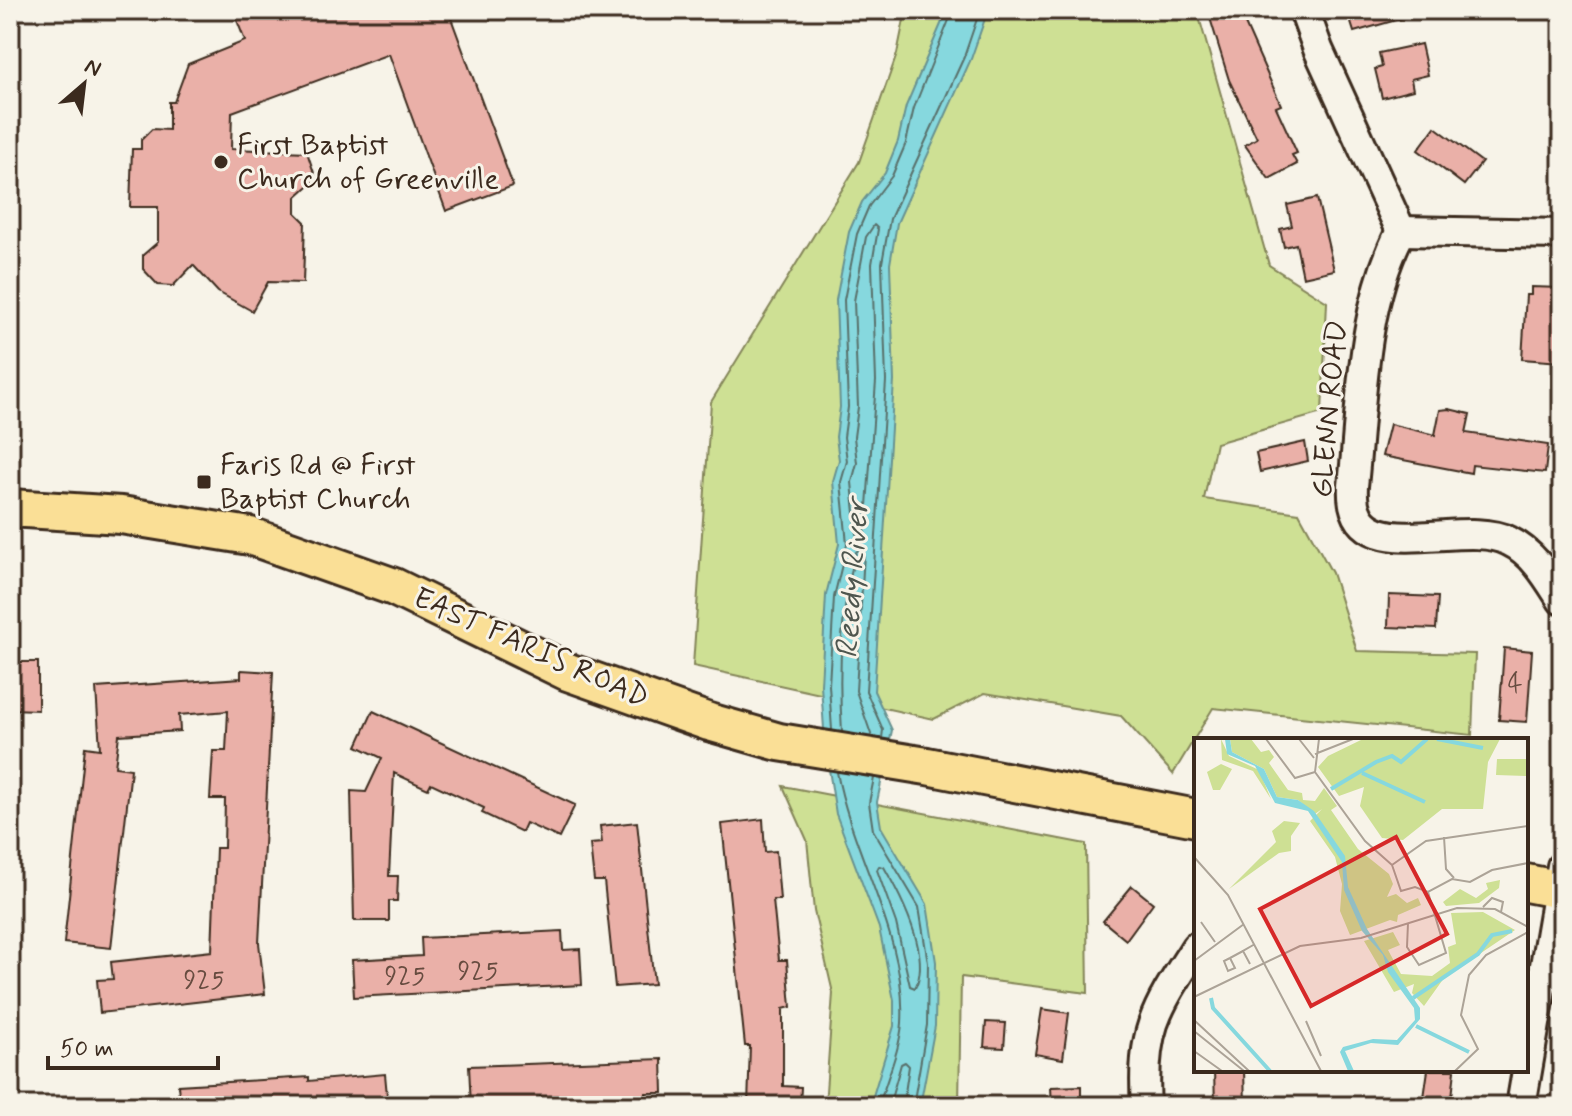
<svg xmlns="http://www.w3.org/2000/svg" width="1572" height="1116" font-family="Mynerve,sans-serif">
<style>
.green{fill:#cee094;stroke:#848559;stroke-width:2}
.water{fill:#86d8de;stroke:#689291;stroke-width:2}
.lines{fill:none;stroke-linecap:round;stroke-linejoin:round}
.shore{stroke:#59706b;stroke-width:2}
.building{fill:#eab0a8;stroke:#3b2a1e;stroke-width:2}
.minor-casing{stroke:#3b2a1e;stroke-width:34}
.major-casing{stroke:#3b2a1e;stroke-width:42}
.minor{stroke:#f7f3e8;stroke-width:28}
.major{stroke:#fadf96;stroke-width:36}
.poi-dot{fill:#3b2a1e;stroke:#f7f3e8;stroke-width:3}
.labels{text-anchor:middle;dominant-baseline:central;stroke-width:6;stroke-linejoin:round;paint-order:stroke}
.number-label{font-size:26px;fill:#674c40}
.poi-label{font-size:30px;fill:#3b2a1e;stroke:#f7f3e8;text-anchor:start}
.street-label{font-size:30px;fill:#3b2a1e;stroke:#f7f3e8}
.water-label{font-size:32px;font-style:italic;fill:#4e564e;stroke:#f7f3e8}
.inset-river{fill:none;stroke:#86d8de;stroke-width:4}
.inset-road{fill:none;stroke:#aca397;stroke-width:2}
.view{fill:#d62828;fill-opacity:0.15;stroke:#d62828;stroke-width:4}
.inset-edge{fill:none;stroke:#3b2a1e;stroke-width:4}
</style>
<rect width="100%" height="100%" fill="#f7f3e8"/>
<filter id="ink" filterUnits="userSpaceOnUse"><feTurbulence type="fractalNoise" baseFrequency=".0125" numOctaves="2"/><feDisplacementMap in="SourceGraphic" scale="16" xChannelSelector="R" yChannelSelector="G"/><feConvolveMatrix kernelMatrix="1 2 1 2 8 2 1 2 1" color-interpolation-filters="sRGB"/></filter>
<g filter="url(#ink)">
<!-- green -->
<g class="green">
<path d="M906,10H1197L1269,265L1327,302L1322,413L1216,443L1204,499L1299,513L1332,573L1357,651L1475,654L1472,735L1213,708L1173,774L1121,716L985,693L934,719L693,666L711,402L859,162L897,54Z"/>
<path d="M783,786L1086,844L1088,993L961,977L959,1106H825L833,993L814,911L807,840Z"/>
</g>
<!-- water -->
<path class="water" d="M947,10H988L971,59L897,223L890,264L894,381L874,691L892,730L877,802L881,827L927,904L936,962L935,1026L920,1106H870L894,1026V1000L879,928L836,814L825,744L821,685L826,595L839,544L833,481L839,460L836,437L840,407L836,300L849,232L862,202L885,173L898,141L906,106Z"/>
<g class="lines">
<!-- shore -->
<g class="shore">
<path d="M874,225L878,229L872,264L876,381L865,534L861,537L857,534L852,482L857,463L854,437L858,407L854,301L866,237Z"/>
<path d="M832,730L829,685L834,597L847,544L841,482L847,461L844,437L848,407L844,300L857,234L869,206L892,176L906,143L914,108L953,10"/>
<path d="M842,732C838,671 840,611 856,552L860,549L864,553L856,691L872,737"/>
<path d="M882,738L883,730L866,691L886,381L882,263L890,219L964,57L980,10"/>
<path d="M837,772C852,855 907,936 902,1023C900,1050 886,1080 879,1106"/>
<path d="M874,778L869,803L873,830L919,907L928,963L927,1025L913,1106"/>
<path d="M879,866L884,867C900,895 932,956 915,988L910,986L896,923L877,870Z"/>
<path d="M889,1106L901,1064L905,1062L909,1066L903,1106"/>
</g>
</g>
<!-- building -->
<g class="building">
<path d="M233,10H302L305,19L329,10H448L513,186L446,211L389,54L232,112L231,149L307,152L316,179L296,197V213L305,222L303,283L268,282L252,311L218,292L193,265L173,286L158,285L143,269V255L158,242V207H130L132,149H141V140L152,129L169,130V102H174L188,64L245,41Z"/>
<path d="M1223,10H1239L1281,105L1276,107L1297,153L1292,155L1297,164L1269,179L1245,145L1257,138L1229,80L1210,18L1214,17L1212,13Z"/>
<path d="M1347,10H1414V15L1354,32Z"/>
<path d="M1421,44L1428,75L1411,79L1413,90L1382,98L1375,69L1382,67L1379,53Z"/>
<path d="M1435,127L1482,162L1464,185L1418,150Z"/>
<path d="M1317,198L1334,270L1303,277L1296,244L1284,247L1280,229L1292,226L1287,205Z"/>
<path d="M1531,287L1562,288L1561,362L1522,359L1526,295H1531Z"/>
<path d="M1449,409L1470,414L1466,433L1548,445L1545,473L1472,465L1471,473L1382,456L1390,424L1435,435L1440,410Z"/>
<path d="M1305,442L1308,461L1260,472L1256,453Z"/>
<path d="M1389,595L1438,597L1436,629L1388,627Z"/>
<path d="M1504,648L1532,651L1527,722L1499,720Z"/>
<path d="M10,662H38V710L10,709Z"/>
<path d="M241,670L273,672L259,943L265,994L100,1013L97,980L113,979L111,962L212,951L216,848H224L225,799H210L213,751H226L228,711L179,715L180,731L119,735L115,767L131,769L111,948L64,943L85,747L100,749L96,688L241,678Z"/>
<path d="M373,711L575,805L559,838L526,823L522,832L482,813L484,808L431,783L428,789L394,773L389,876H398L397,901H389V921H354L351,791L366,792L382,758L357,746Z"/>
<path d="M763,819L765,852L776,851L780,900H773L779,960H787L791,1007L783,1009V1086L801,1087L800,1106H748L750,1046H745L722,824Z"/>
<path d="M637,822L654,984L615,987L604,881H594L590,844L602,843L600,826Z"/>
<path d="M1132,886L1153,903L1126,940L1103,921Z"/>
<path d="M562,931L563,950L580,949L582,985L354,997L352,960L422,956L421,938Z"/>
<path d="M1042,1009L1069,1013L1063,1059L1035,1054Z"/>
<path d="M986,1022L1006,1023L1004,1048L984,1047Z"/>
<path d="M662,1059L663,1093H646V1106H576L575,1096L540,1097L541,1106H471L469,1066Z"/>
<path d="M1214,1070H1244L1245,1105H1215Z"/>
<path d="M1428,1070H1455L1451,1106L1423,1104Z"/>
<path d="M385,1074L388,1106H180L178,1085L309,1077V1081Z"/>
<path d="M1081,1086V1106H1052L1051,1087Z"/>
</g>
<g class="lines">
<!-- minor casing -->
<g class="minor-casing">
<g id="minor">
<path d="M1304,10L1318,49L1401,231"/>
<path d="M1401,231C1361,308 1362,402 1353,486C1348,573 1461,516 1509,541C1534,553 1548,578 1562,600"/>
<path d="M1401,231L1562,234"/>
<path d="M1146,1106C1141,1029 1156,1009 1196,947"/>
<path d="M1521,1106L1562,866"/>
</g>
</g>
<!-- major casing -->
<g class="major-casing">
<g id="major">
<path d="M10,508L121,515L250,536L394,587L568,672L709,722L779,742L927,766L1196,818"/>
<path d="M1526,883L1562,890"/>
</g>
</g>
<!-- minor -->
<use href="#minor" class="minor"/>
<!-- major -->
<use href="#major" class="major"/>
</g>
</g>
<!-- markers -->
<g class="poi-dot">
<circle cx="221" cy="162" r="8"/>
<rect x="196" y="474" width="16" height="16" rx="4"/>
</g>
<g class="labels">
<!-- number labels -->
<g class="number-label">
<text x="1515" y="685">4</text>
<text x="478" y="972">925</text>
<text x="405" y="977">925</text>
<text x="204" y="981">925</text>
</g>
<!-- poi labels -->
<g class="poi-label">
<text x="237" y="145">First Baptist<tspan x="237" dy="34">Church of Greenville</tspan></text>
<text x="220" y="465">Faris Rd @ First<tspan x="220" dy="34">Baptist Church</tspan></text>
</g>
<!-- street labels -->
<g class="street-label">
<text transform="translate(1330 409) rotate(-85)">GLENN ROAD</text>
<text transform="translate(531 648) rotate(24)">EAST FARIS ROAD</text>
</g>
<!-- water labels -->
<g class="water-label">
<text transform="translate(853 579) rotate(-86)">Reedy River</text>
</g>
</g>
<!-- overview -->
<g transform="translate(1194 738)">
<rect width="334" height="334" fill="#f7f3e8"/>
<path d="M27,1L35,18L65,32L77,61L59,33L28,22ZM36,1H57L67,14L75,12L80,19L75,25L94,52L108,55L109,62L121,63L130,50L143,68L137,72L164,111L195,136L199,146L193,159L202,156L213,165L224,160L227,167L204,177L203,184L196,182L156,197L146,173L148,146L141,119L116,83L128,71L121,76L104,62L83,59L70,31L38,14ZM169,1H306L294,24L289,71H248L209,102L188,100L166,68L170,49L145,58L124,29L134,18ZM303,21H334V38L302,37ZM27,26L38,31L26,52H19L13,34ZM90,83L106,85L97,98V113L85,115L35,151L82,104L78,93ZM306,142L305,150L285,165L252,168L249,164L266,151L282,160L294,151L292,145ZM289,174L321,192L250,240L230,268L218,255L220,246L200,254L170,203L199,194L206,207L194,212L207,236L238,238L256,225L254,209L262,206L257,175Z" fill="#cee094"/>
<path d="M31,1H36L38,14L70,31L83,59L104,62L120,73L151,118L154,149L173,191L226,270V281L204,307L177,305L151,313L160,333H154L146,314L149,309L179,301L203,302L221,282L220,270L194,234L189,217L168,193L150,152L148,124L114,73L81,65L61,28L33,16Z" fill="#86d8de"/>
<path class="inset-river" d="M243,1L289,10M168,35L231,64M137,51L182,24L198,18L207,24L233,1M17,260L19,270L76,333M219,260L284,216L298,197L318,193M222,288L275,314"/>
<path class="inset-road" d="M72,1L101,40L121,34M105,1L120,20M125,1L121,34L171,103L198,127M121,16L159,1M250,99L252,131L260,140M0,119L34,157L127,333M198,127L207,153L221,149L234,154L258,141L276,144L298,132L334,125M198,127L232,103L334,88M289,169L298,160L309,164L307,174M7,184L21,204M214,185L213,209L225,227L252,215L234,154M36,220L41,230L34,233L30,223L36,220L49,213M0,223L50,186M56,226L49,213L61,206M0,259L106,208L167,200L263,170L301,171L334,189M0,282L55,333M112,283L127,318M0,293L50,333M0,313L28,333M261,333L284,311L267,277L275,237L292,217L334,194"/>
<path class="view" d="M202,99L253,196L117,268L66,171Z"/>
<rect width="334" height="334" class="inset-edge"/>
</g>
<!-- margin -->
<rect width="1572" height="1116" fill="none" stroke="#f7f3e8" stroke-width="40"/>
<rect x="20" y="20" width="1532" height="1076" fill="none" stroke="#3b2a1e" stroke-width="3" filter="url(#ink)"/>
<!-- north arrow -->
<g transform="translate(84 84) rotate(28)" stroke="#f7f3e8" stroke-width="6" paint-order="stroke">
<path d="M0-6L14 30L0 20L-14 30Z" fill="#3b2a1e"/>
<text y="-12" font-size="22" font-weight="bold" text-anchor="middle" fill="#3b2a1e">N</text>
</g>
<!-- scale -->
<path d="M48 1056v12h170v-12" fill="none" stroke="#3b2a1e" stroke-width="4"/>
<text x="60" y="1056" font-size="24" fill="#3b2a1e" stroke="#f7f3e8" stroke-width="6" paint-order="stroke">50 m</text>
</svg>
